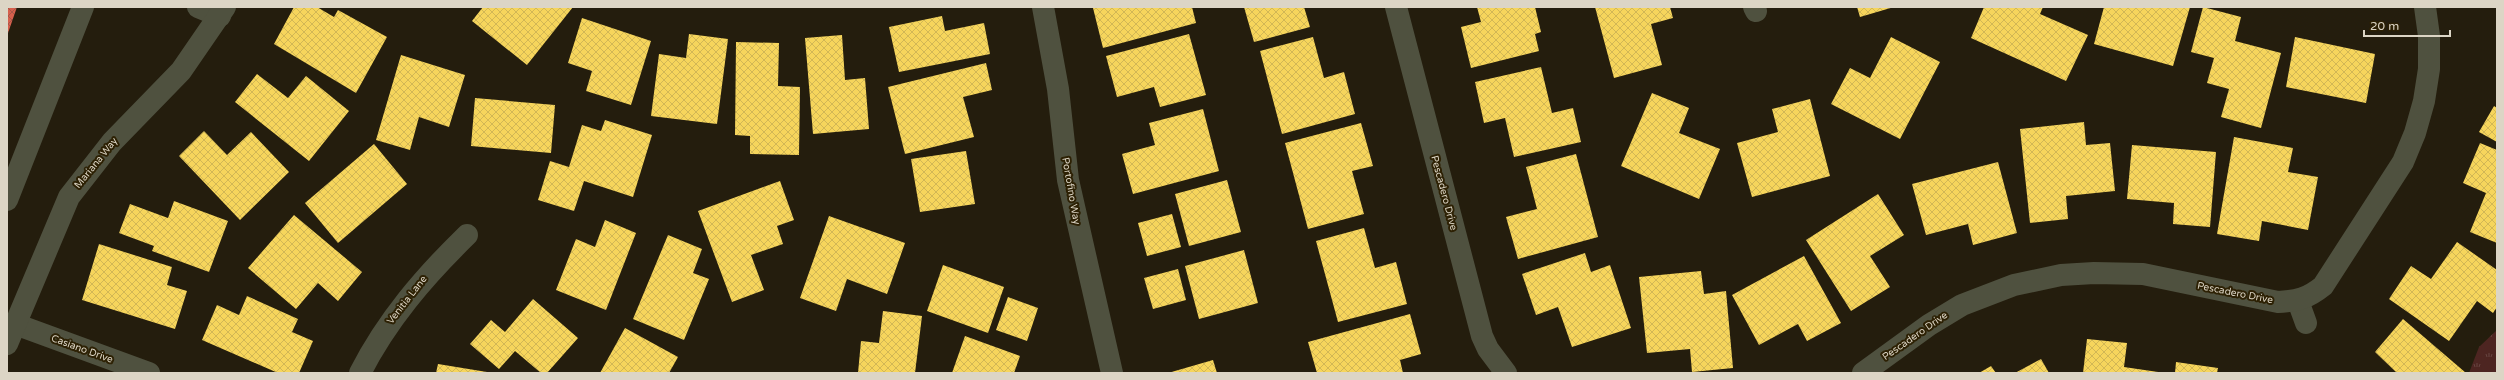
<svg xmlns="http://www.w3.org/2000/svg" width="2504" height="380" font-family="'Varela Round',sans-serif">
<style>
.grass{fill:url(#grass-tufts)}
.homes{fill:url(#homes-cross-hatch)}
.shops{fill:url(#shops-cross-hatch)}
.lines{fill:none;stroke-linecap:round;stroke-linejoin:round}
.minor{stroke:#4f513f;stroke-width:22}
.labels{text-anchor:middle;dominant-baseline:central;stroke-width:4;stroke-linejoin:round;paint-order:stroke}
.street-label{font-size:10px;fill:#dcd5c5;stroke:#2d2104}
</style>
<defs>
<pattern id="grass-tufts" width="24" height="20" patternUnits="userSpaceOnUse"><rect width="24" height="20" fill="#4d2521"/><path d="M3 7l-1-3M5 7V3M7 7l1-3M15 17l-1-3M17 17v-4M19 17l1-3" fill="none" stroke="#664440"/></pattern>
<pattern id="homes-cross-hatch" width="8" height="8" patternUnits="userSpaceOnUse"><rect width="8" height="8" fill="#f6d55c"/><path d="M0 0l8 8M0 8l8-8" fill="none" stroke="#d2b755"/></pattern>
<pattern id="shops-cross-hatch" width="8" height="8" patternUnits="userSpaceOnUse"><rect width="8" height="8" fill="#d6604d"/><path d="M0 0l8 8M0 8l8-8" fill="none" stroke="#aa5648"/></pattern>
</defs>
<rect width="100%" height="100%" fill="#241d0d"/>
<!-- grass -->
<path class="grass" d="M2497,330V373H2469L2479,347Z"/>
<!-- homes -->
<g class="homes">
<path d="M294,7H317L334,17L338,10L387,37L356,93L274,44Z"/>
<path d="M483,7H573L527,65L472,21Z"/>
<path d="M1192,7L1196,23L1103,48L1093,8Z"/>
<path d="M1244,7H1304L1310,27L1254,42Z"/>
<path d="M1477,7H1535L1541,32L1535,34L1539,51L1471,68L1461,27L1481,22Z"/>
<path d="M1595,7H1670L1673,18L1651,24L1662,65L1614,78Z"/>
<path d="M1857,7H1894L1860,17Z"/>
<path d="M1984,7H2043L2040,14L2088,35L2066,81L1971,38Z"/>
<path d="M2104,7H2190L2173,66L2094,44Z"/>
<path d="M2203,7L2241,17L2235,41L2281,53L2261,128L2221,117L2229,89L2207,83L2214,58L2191,52Z"/>
<path d="M942,16L945,31L984,23L990,54L899,72L889,27Z"/>
<path d="M582,18L651,41L631,105L586,91L592,71L568,63Z"/>
<path d="M689,34L728,39L717,124L651,116L659,54L686,58Z"/>
<path d="M1189,34L1206,95L1160,107L1154,87L1117,97L1106,56Z"/>
<path d="M842,35L845,80L865,78L869,129L813,134L805,38Z"/>
<path d="M1313,37L1324,78L1344,72L1355,114L1282,134L1260,51Z"/>
<path d="M1891,37L1940,62L1900,139L1831,104L1850,68L1870,78Z"/>
<path d="M2295,37L2375,54L2366,103L2286,87Z"/>
<path d="M736,42L779,43L778,86L800,87L799,155L750,154V136L735,135Z"/>
<path d="M401,55L465,75L449,127L419,117L410,150L376,140Z"/>
<path d="M986,63L992,90L963,97L974,137L905,154L888,87Z"/>
<path d="M1541,67L1552,113L1573,108L1581,142L1514,157L1505,118L1484,123L1475,82Z"/>
<path d="M257,74L288,98L306,76L349,111L309,161L235,102Z"/>
<path d="M1652,93L1689,108L1679,133L1720,149L1699,199L1621,166Z"/>
<path d="M475,98L555,105L551,153L471,146Z"/>
<path d="M1810,99L1830,176L1752,197L1737,143L1778,132L1772,109Z"/>
<path d="M2494,106L2497,108V142L2479,132Z"/>
<path d="M1203,109L1219,171L1133,194L1122,154L1155,145L1149,123Z"/>
<path d="M605,120L652,135L633,197L584,181L574,211L538,200L550,161L569,167L582,125L601,131Z"/>
<path d="M2084,122L2086,145L2110,143L2115,191L2066,196L2068,219L2030,223L2020,129Z"/>
<path d="M1361,123L1373,166L1352,171L1364,214L1308,229L1285,143Z"/>
<path d="M204,131L227,155L251,132L289,172L240,220L179,156Z"/>
<path d="M2234,137L2293,148L2288,172L2318,177L2308,230L2262,221L2259,241L2217,234Z"/>
<path d="M2480,143L2497,150V243L2470,232L2486,193L2463,183Z"/>
<path d="M374,144L407,184L338,243L305,203Z"/>
<path d="M2132,145L2216,152L2210,227L2173,224L2174,203L2127,199Z"/>
<path d="M966,151L975,204L920,212L911,159Z"/>
<path d="M1576,154L1598,237L1518,259L1506,217L1537,209L1526,167Z"/>
<path d="M1998,162L2017,233L1973,245L1968,224L1926,235L1912,184Z"/>
<path d="M1227,180L1241,232L1189,246L1175,194Z"/>
<path d="M780,181L794,220L777,226L783,244L751,255L764,290L732,302L698,211Z"/>
<path d="M1878,194L1904,235L1870,256L1890,287L1851,311L1806,240Z"/>
<path d="M174,201L228,221L209,272L152,251L154,246L119,233L130,204L168,218Z"/>
<path d="M1172,214L1181,247L1147,256L1138,223Z"/>
<path d="M294,215L362,272L338,301L318,283L296,309L248,268Z"/>
<path d="M829,216L905,243L887,294L847,279L836,311L800,298Z"/>
<path d="M605,220L636,233L606,310L556,290L576,239L595,247Z"/>
<path d="M1364,228L1375,268L1396,262L1407,304L1338,322L1316,241Z"/>
<path d="M668,235L702,249L693,273L709,279L684,340L633,319Z"/>
<path d="M2457,242L2497,270V307L2493,313L2477,301L2449,341L2389,299L2411,266L2431,279Z"/>
<path d="M99,244L172,267L167,285L187,291L175,329L82,300Z"/>
<path d="M1244,250L1258,303L1199,319L1185,266Z"/>
<path d="M1585,253L1591,272L1610,265L1631,328L1572,347L1558,307L1536,315L1522,274Z"/>
<path d="M1804,256L1841,323L1807,341L1798,324L1759,345L1732,295Z"/>
<path d="M943,265L1004,287L988,333L927,311Z"/>
<path d="M1178,269L1186,300L1153,309L1144,278Z"/>
<path d="M1701,271L1704,294L1726,291L1733,368L1692,372L1690,349L1647,353L1639,277Z"/>
<path d="M247,296L298,319L292,332L313,341L299,373H278L202,340L217,305L239,315Z"/>
<path d="M1008,297L1038,308L1027,341L996,330Z"/>
<path d="M533,299L578,338L547,373H541L515,351L499,369L470,344L491,320L505,332Z"/>
<path d="M883,311L922,316L915,373H858L861,341L879,343Z"/>
<path d="M1410,314L1421,354L1400,360L1403,373H1317L1308,342Z"/>
<path d="M2403,319L2466,373H2397L2375,352Z"/>
<path d="M625,328L678,357L669,373H600Z"/>
<path d="M965,336L1020,356L1014,373H952Z"/>
<path d="M2087,339L2127,343L2124,367L2165,373H2083Z"/>
<path d="M2041,359L2049,373H2015Z"/>
<path d="M1213,360L1217,373H1168Z"/>
<path d="M2176,362L2218,368L2217,373H2175Z"/>
<path d="M438,364L487,372V373H436Z"/>
<path d="M1991,366L1996,373H1979Z"/>
</g>
<!-- shops -->
<path class="shops" d="M7,7H17L7,36Z"/>
<g class="lines">
<!-- minor -->
<g class="minor">
<path d="M198,7L220,16"/>
<path d="M1043,7L1058,89L1068,180L1112,373"/>
<path d="M1396,7L1482,336L1488,349L1506,373"/>
<path d="M1754,7L1756,11"/>
<path d="M7,200L83,7"/>
<path d="M2298,301L2306,323"/>
<path d="M15,324L149,373"/>
<path d="M7,344L69,197L112,142L181,71L225,7"/>
<path d="M360,373C387,320 424,277 467,235"/>
<path d="M1863,373L1929,325L1962,305L2014,285L2061,275L2094,273L2143,274L2278,302C2298,301 2308,298 2323,286L2403,162L2415,133L2424,101L2429,69V36L2425,7"/>
</g>
</g>
<g class="labels">
<!-- street labels -->
<g class="street-label">
<text transform="translate(96 163) rotate(-51)">Mariana Way</text>
<text transform="translate(1071 191) rotate(80)">Portofino Way</text>
<text transform="translate(1444 193) rotate(75)">Pescadero Drive</text>
<text transform="translate(2235 293) rotate(11)">Pescadero Drive</text>
<text transform="translate(407 300) rotate(-52)">Venitia Lane</text>
<text transform="translate(1915 336) rotate(-35)">Pescadero Drive</text>
<text transform="translate(82 349) rotate(20)">Casiano Drive</text>
</g>
</g>
<!-- border -->
<rect width="2504" height="380" fill="none" stroke="#dcd5c5" stroke-width="16"/>
<!-- scale -->
<path d="M2364 30v6h86v-6" fill="none" stroke="#dcd5c5" stroke-width="2"/>
<text x="2370" y="30" font-size="12" fill="#dcd5c5" stroke="#2d2104" stroke-width="3" paint-order="stroke">20 m</text>
</svg>
